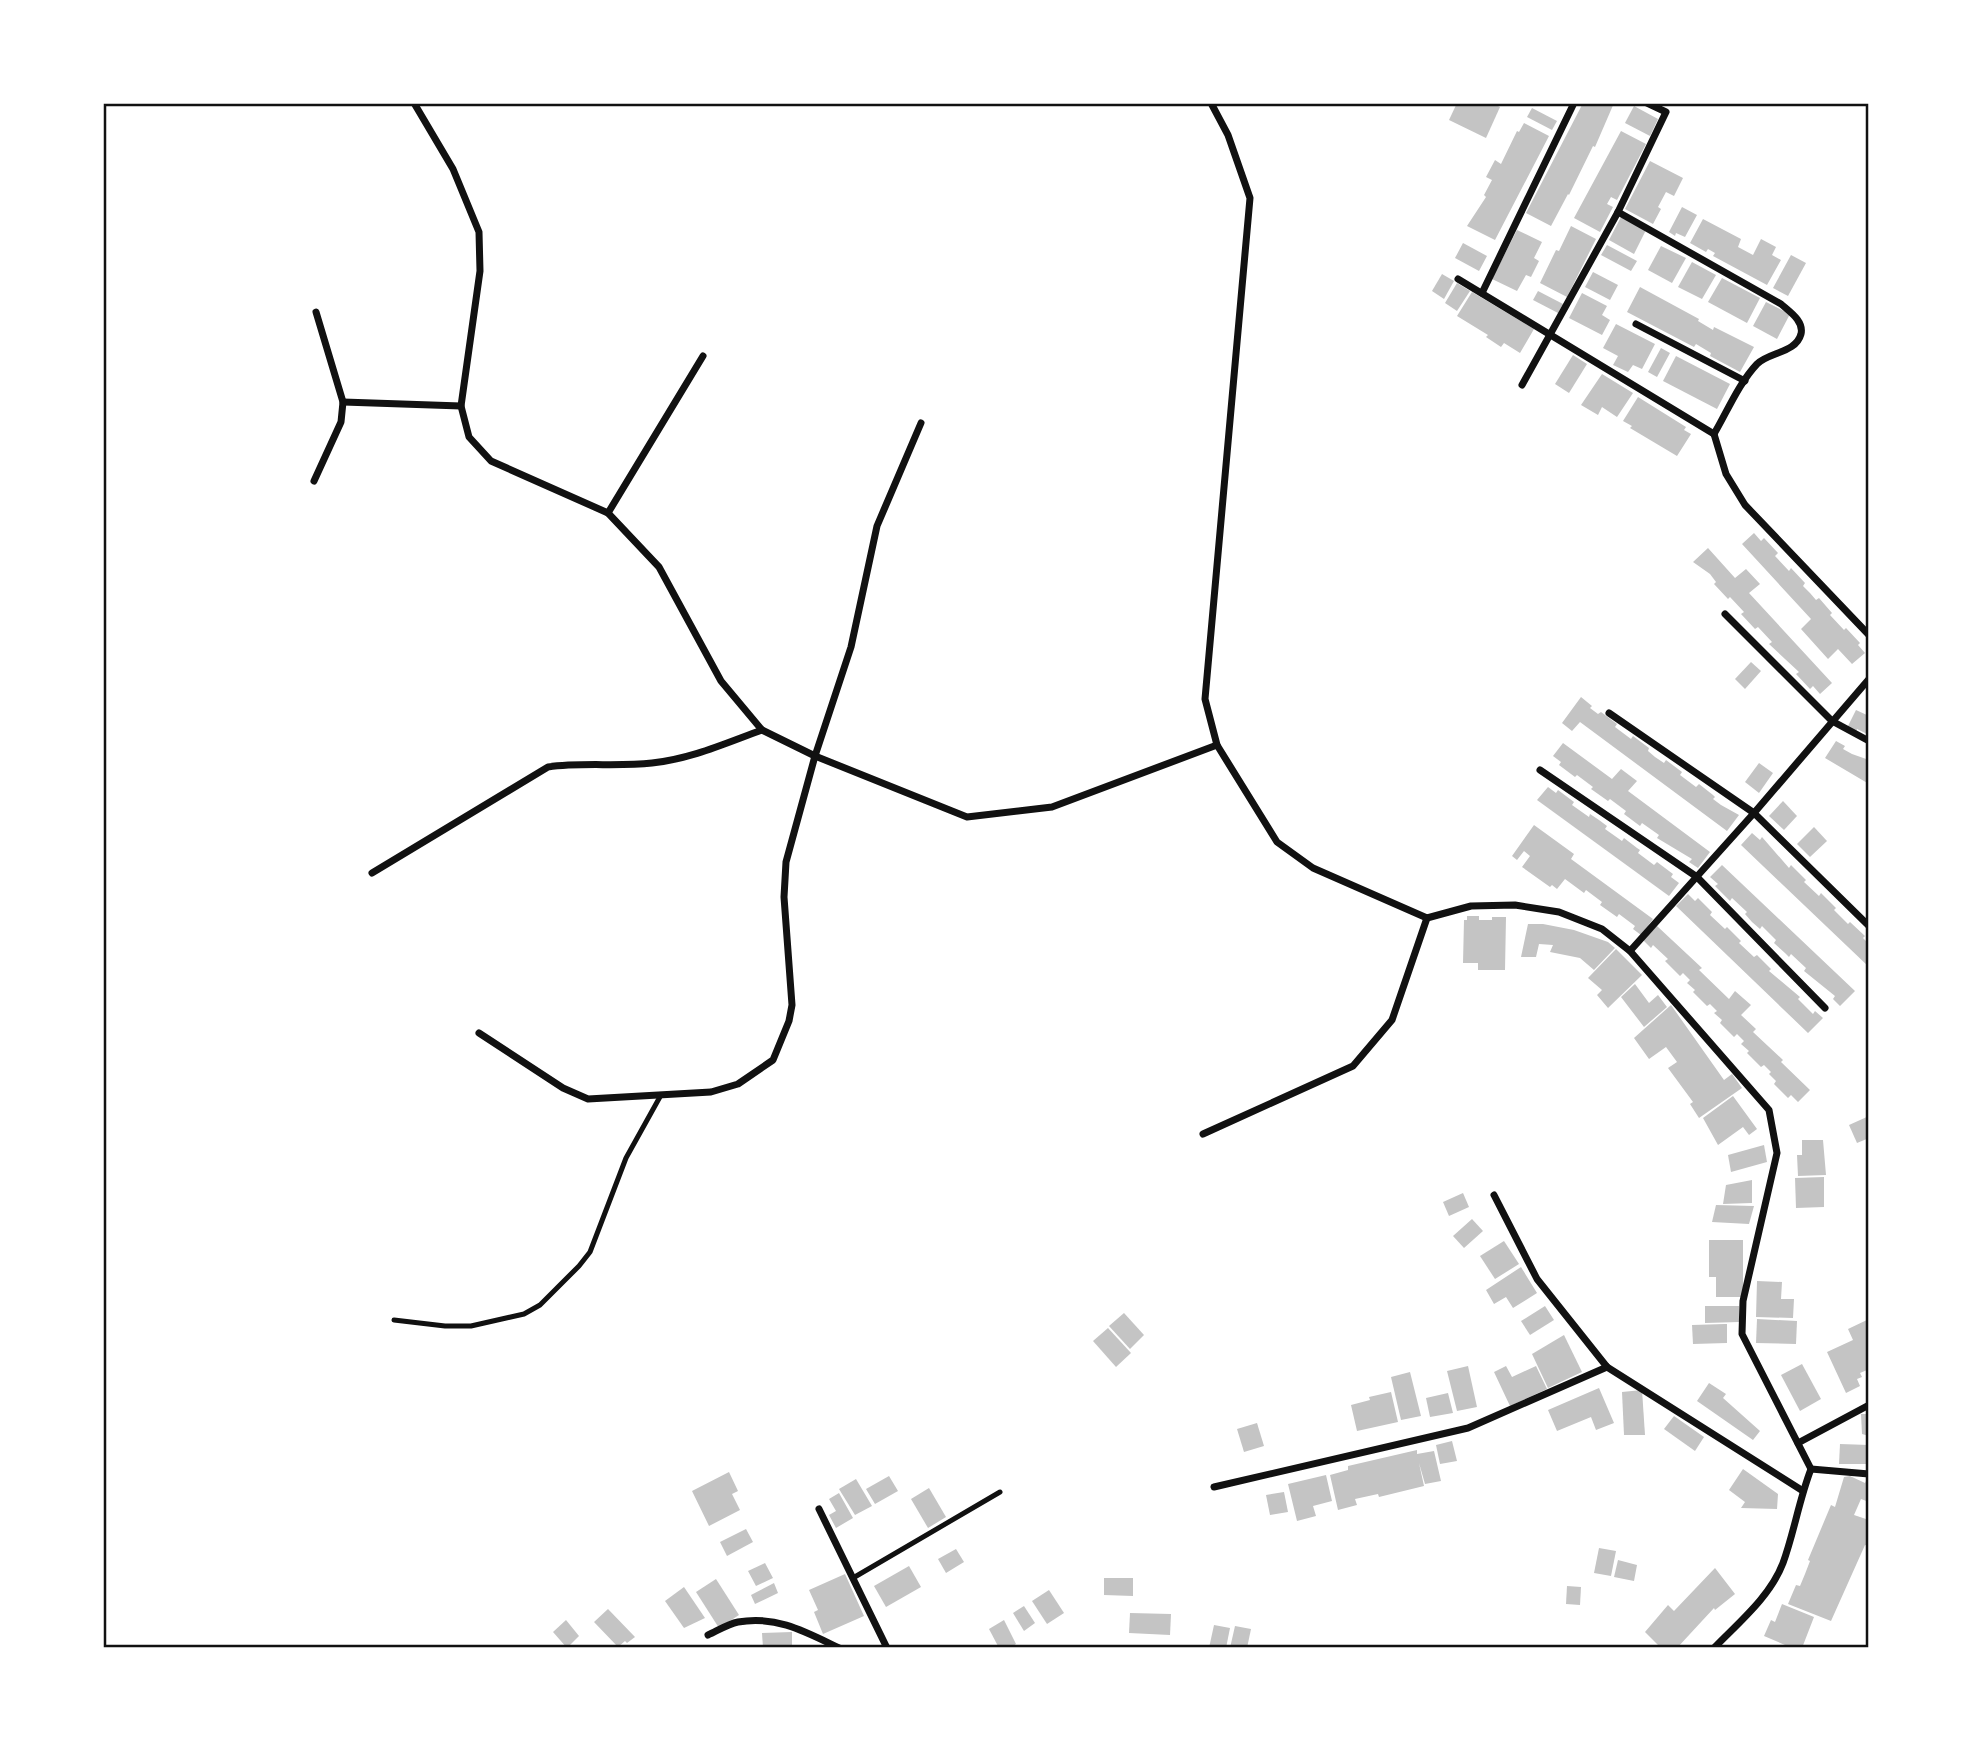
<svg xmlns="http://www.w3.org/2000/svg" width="1972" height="1751" font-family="Figtree,sans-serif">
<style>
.building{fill:#c4c4c4}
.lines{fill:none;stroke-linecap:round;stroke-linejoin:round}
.service{stroke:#111;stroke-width:5}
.minor{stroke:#111;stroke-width:7}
.neatline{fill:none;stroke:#111;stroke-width:2.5}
</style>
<rect width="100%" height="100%" fill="#fff"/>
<!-- building -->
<g class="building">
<path d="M1457,103H1492L1500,107L1486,138L1449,120Z"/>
<path d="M1583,103H1614L1595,147L1593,146L1569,195L1568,194L1551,226L1526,213Z"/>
<path d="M1634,106L1658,119L1650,136L1625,123Z"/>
<path d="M1532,108L1557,121L1552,130L1527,117Z"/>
<path d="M1524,123L1549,136L1495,240L1467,226L1486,197L1484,195L1492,180L1486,177L1495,160L1501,164L1517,131L1519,132Z"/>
<path d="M1621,131L1646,144L1617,200L1611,197L1607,204L1613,207L1600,232L1574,218Z"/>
<path d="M1650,161L1683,178L1674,196L1666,192L1658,207L1661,209L1653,224L1625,209Z"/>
<path d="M1682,207L1697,215L1685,237L1676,233L1675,236L1669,232Z"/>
<path d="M1621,217L1646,230L1634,254L1609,240Z"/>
<path d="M1703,219L1741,239L1738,247L1753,255L1761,239L1776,247L1772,255L1781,260L1767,285L1713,256L1715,253L1708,249L1706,252L1690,243Z"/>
<path d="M1571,226L1596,239L1567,297L1540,283L1556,250L1559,251Z"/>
<path d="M1517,230L1542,242L1534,258L1539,261L1531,277L1526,275L1517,291L1492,279Z"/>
<path d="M1463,243L1487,256L1479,271L1455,258Z"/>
<path d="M1607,245L1637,261L1631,271L1601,255Z"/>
<path d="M1661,246L1686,258L1672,283L1648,270Z"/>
<path d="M1791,255L1806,263L1788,296L1773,288Z"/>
<path d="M1692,262L1716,275L1702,299L1678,287Z"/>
<path d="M1593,272L1618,285L1610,300L1585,287Z"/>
<path d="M1442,274L1454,281L1444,299L1432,291Z"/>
<path d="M1722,278L1760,298L1747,323L1708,302Z"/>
<path d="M1457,283L1470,291L1457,311L1445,303Z"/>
<path d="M1640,287L1699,319L1698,321L1713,330L1714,327L1754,347L1740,372L1710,356L1711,353L1696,344L1694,347L1627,312Z"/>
<path d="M1538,291L1563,304L1558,313L1533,300Z"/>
<path d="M1472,292L1534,329L1520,353L1504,343L1501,347L1486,337L1488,335L1457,316Z"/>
<path d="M1582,293L1607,306L1602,315L1610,320L1602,335L1569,318Z"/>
<path d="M1766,302L1790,314L1777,339L1753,326Z"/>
<path d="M1616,324L1655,344L1642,369L1633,365L1628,372L1613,365L1618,356L1603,348Z"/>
<path d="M1661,348L1670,353L1657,377L1648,372Z"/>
<path d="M1573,355L1587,364L1569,393L1555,384Z"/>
<path d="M1676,356L1730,384L1717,409L1663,381Z"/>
<path d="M1602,374L1633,393L1617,417L1602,407L1598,415L1581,405Z"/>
<path d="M1638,397L1686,427L1684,430L1691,434L1677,456L1630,428L1632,426L1623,421Z"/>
<path d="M1754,533L1761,541L1764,538L1778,553L1775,556L1789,571L1791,568L1805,583L1803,586L1810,593L1816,600L1819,598L1832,613L1830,615L1844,630L1846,628L1860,643L1858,645L1865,653L1852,664L1838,649L1828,659L1801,629L1811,619L1742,544Z"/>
<path d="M1708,548L1735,578L1746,569L1760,584L1749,593L1832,683L1820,694L1813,686L1810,689L1796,674L1799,672L1769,644L1772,642L1758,627L1755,629L1741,614L1744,612L1730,597L1728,599L1714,584L1716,582L1710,574L1693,562Z"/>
<path d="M1751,662L1761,671L1745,689L1735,679Z"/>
<path d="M1581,697L1592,706L1590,708L1598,714L1601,712L1617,724L1615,727L1631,739L1633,736L1649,748L1648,751L1655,757L1664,763L1666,760L1682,772L1680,775L1696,787L1699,784L1713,795L1715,797L1713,799L1721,805L1739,815L1727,831L1580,722L1572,731L1562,723Z"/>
<path d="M1856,710L1869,716V735L1857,729L1856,733L1847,728Z"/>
<path d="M1836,741L1845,746L1843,749L1852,754L1869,760V784L1825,758Z"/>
<path d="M1563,743L1612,779L1621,769L1637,781L1628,791L1710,852L1698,868L1689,862L1692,859L1657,838L1659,835L1642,823L1640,826L1624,814L1626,811L1610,799L1608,801L1591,789L1593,787L1577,775L1575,777L1559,765L1561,762L1553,756Z"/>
<path d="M1759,763L1773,773L1759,793L1745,782Z"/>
<path d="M1548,787L1556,793L1558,790L1574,802L1572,805L1589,817L1590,814L1599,820L1607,826L1605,829L1622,841L1624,838L1637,848L1640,850L1638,853L1654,865L1657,862L1673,874L1671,877L1679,883L1669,896L1537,800Z"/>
<path d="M1783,801L1797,816L1784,830L1769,816Z"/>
<path d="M1534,825L1574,854L1571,859L1653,919L1641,935L1633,929L1635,926L1619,914L1617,917L1600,905L1602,902L1586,890L1584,893L1565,879L1557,889L1552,885L1550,887L1522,867L1530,856L1524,851L1517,860L1512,856Z"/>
<path d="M1814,827L1827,841L1810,857L1797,844Z"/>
<path d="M1752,833L1760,840L1762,837L1789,868L1791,865L1806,880L1804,882L1819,896L1821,893L1836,908L1834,910L1848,924L1850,922L1865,936L1863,938L1869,944V967L1741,845Z"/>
<path d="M1722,865L1855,991L1840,1006L1833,999L1835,996L1804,971L1806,968L1791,954L1789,957L1785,953L1774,943L1776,940L1762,926L1760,929L1752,922L1745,914L1747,912L1732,898L1730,901L1715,886L1718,884L1710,877Z"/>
<path d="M1688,894L1695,901L1698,898L1712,912L1710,915L1725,929L1727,927L1741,941L1739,943L1754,957L1757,955L1771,969L1769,971L1800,997L1798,999L1813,1014L1815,1011L1823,1018L1808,1033L1676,906Z"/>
<path d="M1467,916H1479V920H1492V917H1506L1505,970H1478V963H1463L1464,920H1467Z"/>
<path d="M1528,924H1543L1574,930L1608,942L1615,948L1594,970L1580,958L1550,952L1553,945L1539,944L1536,957H1521Z"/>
<path d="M1657,926L1702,968L1699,970L1729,999L1735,991L1751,1005L1741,1015L1756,1029L1753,1032L1783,1060L1781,1062L1810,1090L1798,1102L1791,1095L1788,1098L1774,1084L1776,1081L1769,1074L1771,1072L1764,1065L1761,1067L1747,1053L1749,1051L1741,1044L1744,1041L1737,1034L1734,1037L1720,1023L1722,1020L1714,1013L1717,1011L1710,1004L1707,1006L1693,992L1695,990L1687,983L1690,980L1683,973L1680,976L1665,961L1668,959L1653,945L1651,948L1643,940Z"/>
<path d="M1616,949L1642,975L1608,1008L1597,995L1602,990L1588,978Z"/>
<path d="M1635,984L1649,1003L1658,995L1667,1007L1644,1027L1621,997Z"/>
<path d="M1671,1005L1724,1080L1732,1074L1742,1088L1699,1118L1690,1104L1693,1102L1668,1068L1677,1062L1666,1047L1649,1059L1634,1038Z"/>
<path d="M1733,1096L1757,1129L1749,1135L1743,1127L1718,1145L1703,1118Z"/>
<path d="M1869,1116V1138L1857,1143L1849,1125Z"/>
<path d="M1802,1140H1823L1826,1175L1798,1176L1797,1155H1802Z"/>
<path d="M1764,1145L1767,1162L1731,1172L1728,1155Z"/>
<path d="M1824,1177V1207L1796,1208L1795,1178Z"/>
<path d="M1752,1180V1203L1723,1204L1726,1185Z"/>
<path d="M1463,1193L1469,1207L1449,1216L1443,1202Z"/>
<path d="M1716,1205L1754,1206L1749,1224L1712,1222Z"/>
<path d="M1472,1219L1483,1231L1464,1248L1453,1236Z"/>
<path d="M1709,1240H1743V1297H1716V1277H1709Z"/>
<path d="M1504,1241L1519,1264L1495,1279L1480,1256Z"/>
<path d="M1521,1267L1537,1293L1513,1308L1506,1297L1494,1304L1486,1290Z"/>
<path d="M1757,1281L1782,1282L1781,1299H1794L1793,1318L1756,1317Z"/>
<path d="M1545,1306L1554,1320L1530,1335L1521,1321Z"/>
<path d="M1705,1306H1739V1322L1705,1323Z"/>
<path d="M1124,1313L1144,1335L1130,1349L1109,1326Z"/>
<path d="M1757,1319L1797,1321L1796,1344L1756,1343Z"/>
<path d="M1869,1319V1374L1867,1370L1860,1373L1862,1377L1857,1379L1860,1386L1846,1393L1827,1352L1853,1340L1848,1329Z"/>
<path d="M1725,1324H1727V1343L1693,1344L1692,1325Z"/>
<path d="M1108,1328L1131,1353L1116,1367L1093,1341Z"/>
<path d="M1564,1335L1582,1372L1548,1388L1532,1354Z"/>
<path d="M1802,1364L1821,1399L1800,1411L1781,1375Z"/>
<path d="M1468,1366L1477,1407L1457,1411L1447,1371Z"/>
<path d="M1506,1366L1512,1377L1536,1366L1547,1389L1510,1406L1494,1372Z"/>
<path d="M1410,1372L1421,1416L1401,1420L1391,1377Z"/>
<path d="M1709,1383L1726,1394L1723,1398L1760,1431L1753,1440L1697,1401Z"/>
<path d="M1599,1388L1614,1423L1596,1430L1591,1417L1557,1431L1548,1410Z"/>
<path d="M1642,1390L1645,1435H1624L1622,1392Z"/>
<path d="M1391,1392L1398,1422L1357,1431L1351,1405L1370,1400L1369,1397Z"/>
<path d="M1448,1393L1453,1413L1430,1417L1426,1398Z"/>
<path d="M1861,1414H1869V1436L1862,1434Z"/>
<path d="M1674,1416L1704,1437L1695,1451L1664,1429Z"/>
<path d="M1257,1423L1264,1446L1244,1452L1237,1429Z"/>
<path d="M1452,1441L1457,1461L1440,1464L1436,1445Z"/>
<path d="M1840,1444L1869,1445V1464H1839Z"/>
<path d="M1417,1450V1454L1434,1451L1441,1481L1425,1484L1419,1463L1424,1486L1379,1497L1378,1494L1355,1499L1357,1505L1338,1510L1330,1475L1348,1470V1466Z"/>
<path d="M1743,1469L1778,1494L1777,1509L1741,1508L1745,1502L1729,1490Z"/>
<path d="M729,1472L738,1491L732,1494L740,1510L709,1526L692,1491Z"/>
<path d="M1326,1475L1332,1501L1313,1506L1316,1516L1297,1521L1288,1484Z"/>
<path d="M1869,1475V1502L1861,1499L1854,1515L1869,1520V1546L1865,1545L1831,1621L1788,1604L1796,1585L1800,1586L1805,1574L1810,1561L1808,1560L1831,1505L1835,1507L1844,1477L1850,1476L1865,1483Z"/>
<path d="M889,1476L898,1491L875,1504L866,1489Z"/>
<path d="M856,1479L872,1506L855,1515L839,1489Z"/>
<path d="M929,1488L946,1517L928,1528L911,1499Z"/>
<path d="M1284,1492L1288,1512L1270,1515L1266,1495Z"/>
<path d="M839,1493L853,1518L836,1528L829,1515L836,1511L829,1499Z"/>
<path d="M746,1529L753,1542L727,1556L720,1542Z"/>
<path d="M1599,1548L1616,1551L1611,1576L1594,1573Z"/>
<path d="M956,1549L964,1562L946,1573L938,1559Z"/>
<path d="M1618,1560L1637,1565L1634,1581L1614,1577Z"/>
<path d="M765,1563L773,1578L756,1586L748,1571Z"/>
<path d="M909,1566L921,1587L886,1607L874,1586Z"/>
<path d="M1715,1568L1735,1594L1715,1610L1714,1608L1677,1648H1661L1645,1632L1668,1605L1674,1611Z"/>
<path d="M845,1574L864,1616L823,1634L814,1612L818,1610L809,1590Z"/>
<path d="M1104,1578H1133V1596L1104,1595Z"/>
<path d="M716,1579L739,1615L719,1628L696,1592Z"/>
<path d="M774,1583L778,1593L755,1604L751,1595Z"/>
<path d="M1567,1586L1581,1587L1580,1605L1566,1604Z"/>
<path d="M684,1587L705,1618L684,1628L665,1601Z"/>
<path d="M1049,1590L1064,1613L1047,1624L1032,1601Z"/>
<path d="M1782,1604L1814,1617L1802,1648H1792L1764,1636L1771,1620L1775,1622Z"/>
<path d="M1024,1606L1035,1623L1024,1631L1013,1613Z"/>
<path d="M608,1609L635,1637L627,1643L625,1641L618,1647L594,1622Z"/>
<path d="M1130,1613L1171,1614L1170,1635L1129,1633Z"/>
<path d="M566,1620L579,1636L567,1648L553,1632Z"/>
<path d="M1004,1620L1016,1644L1010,1648H999L989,1629Z"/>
<path d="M1214,1625L1230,1628L1226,1648H1209Z"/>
<path d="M1235,1626L1251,1629L1247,1648H1230Z"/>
<path d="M792,1632V1648H763L762,1633Z"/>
</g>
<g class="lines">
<!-- service -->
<g class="service">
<path d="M394,1320L445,1326H471L524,1314L540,1305L579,1266L590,1252L626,1158L661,1095"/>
<path d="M853,1578L1000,1492"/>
</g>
<!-- minor -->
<g class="minor">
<path d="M414,103L453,169L479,232L480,271L461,406L469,437L491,461L608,513L659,567L721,681L762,730L815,756L967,817L1052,807L1217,745"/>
<path d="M1211,103L1228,135L1250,198L1205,699L1217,745L1277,842L1313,868L1427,918"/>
<path d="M1618,212L1781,304C1790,312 1804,321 1801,334C1796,353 1769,352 1757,364C1739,383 1727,412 1714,434"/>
<path d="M1458,279L1714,434"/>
<path d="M1482,293L1574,103"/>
<path d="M1636,324L1745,381"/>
<path d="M1522,385L1618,212L1666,112L1647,103"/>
<path d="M343,402L461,406"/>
<path d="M1714,434L1726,474L1745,505L1869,635"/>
<path d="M314,481L341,422L343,402L316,312"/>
<path d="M608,513L703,356"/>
<path d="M1725,614L1832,721L1869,741"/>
<path d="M1609,713L1754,813L1869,926"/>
<path d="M1540,770L1697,877L1825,1008"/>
<path d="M372,873L548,767C583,762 617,767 652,763C691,759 726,743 762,730"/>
<path d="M1427,918L1471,906L1515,905L1559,912L1602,929L1630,951L1769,1110L1777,1153L1743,1301L1742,1334L1811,1469"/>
<path d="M1630,951L1754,813L1869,679"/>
<path d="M479,1033L563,1088L588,1099L711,1092L738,1084L773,1060L789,1021L792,1005L784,897L786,862L815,756L851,647L877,526L921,423"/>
<path d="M1203,1134L1353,1066L1392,1020L1427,918"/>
<path d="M1494,1195L1537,1279L1607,1367L1803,1491"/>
<path d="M1798,1443L1869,1405"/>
<path d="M1811,1469L1869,1474"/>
<path d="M1214,1487L1468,1428L1607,1367"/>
<path d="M819,1509L887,1648"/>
<path d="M708,1635C717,1631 728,1624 738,1622C776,1615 806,1632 839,1648"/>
<path d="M1714,1648C1738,1623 1770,1597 1783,1563C1794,1533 1799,1500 1811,1469"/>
</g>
</g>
<!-- border -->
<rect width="1972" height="1751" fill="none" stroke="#ffffff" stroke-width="210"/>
<rect x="105" y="105" width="1762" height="1541" class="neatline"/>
</svg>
